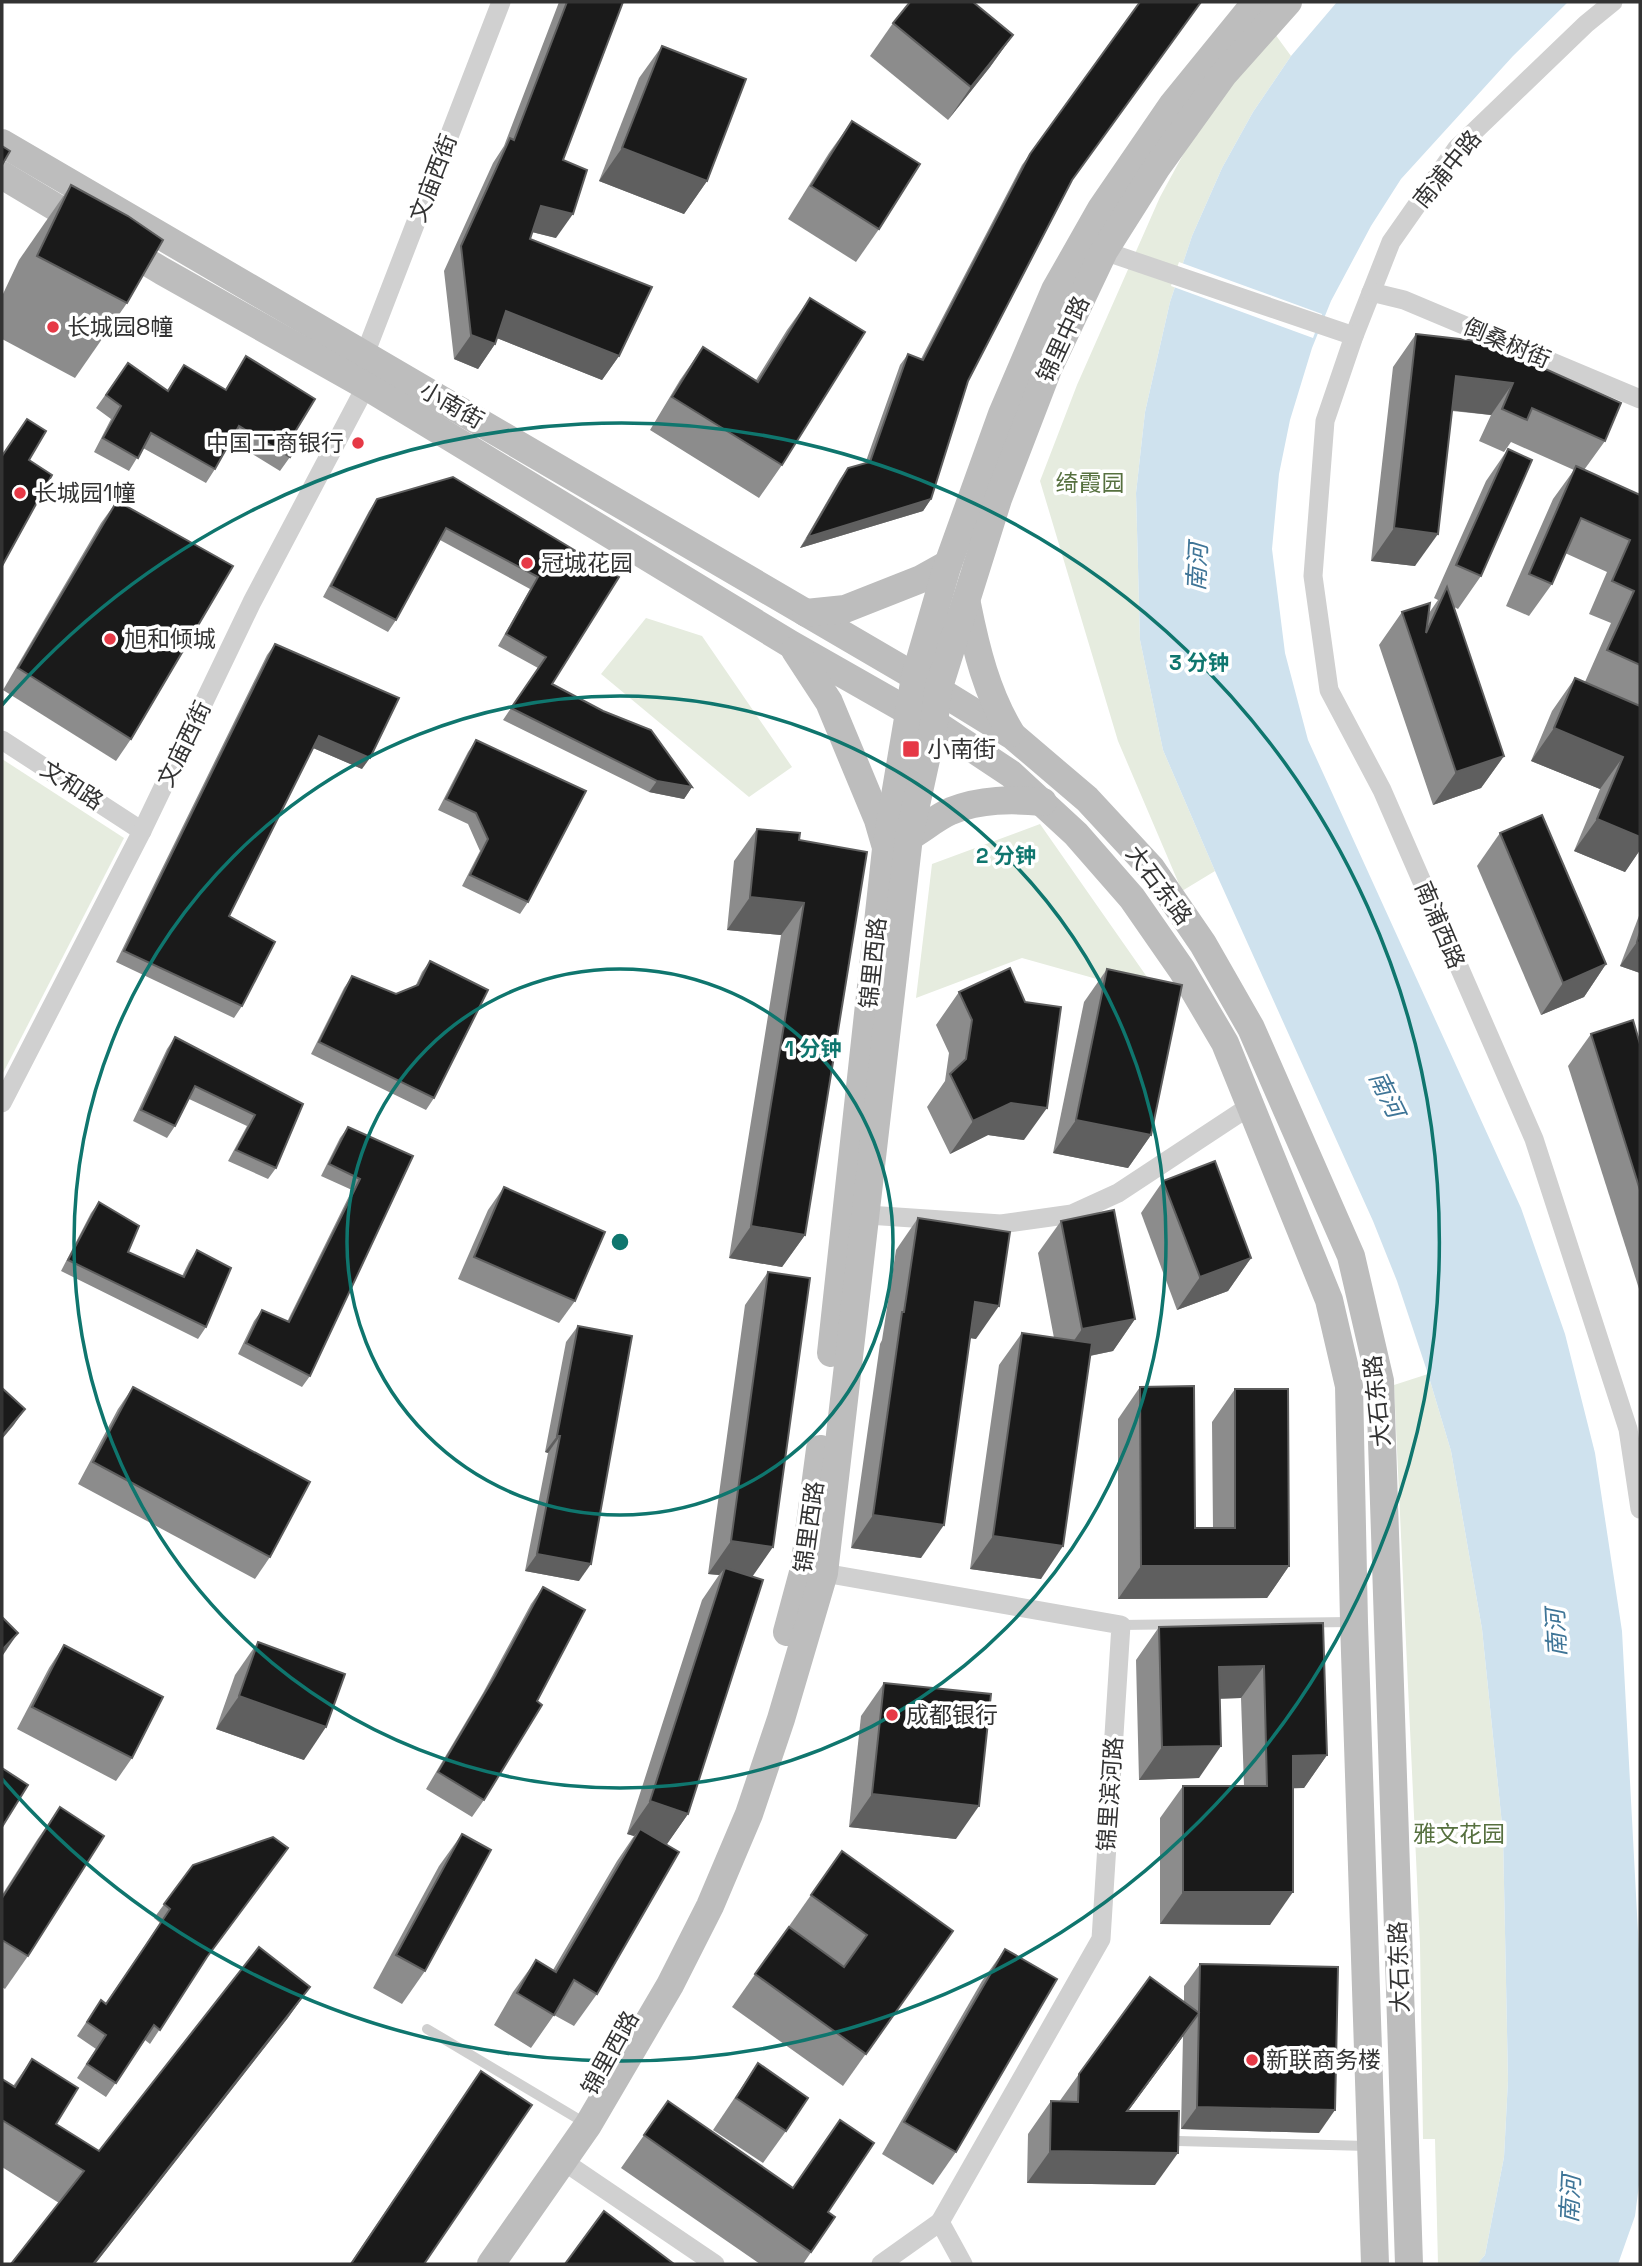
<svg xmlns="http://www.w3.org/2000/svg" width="1642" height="2266" font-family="'Space Grotesk','Noto Sans SC',sans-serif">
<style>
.green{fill:#e6ecdf}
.water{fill:#cfe2ee}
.pier{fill:#fff}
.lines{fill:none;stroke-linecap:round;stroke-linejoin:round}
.service{stroke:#d0d0d0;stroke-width:10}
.minor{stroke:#d0d0d0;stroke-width:19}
.secondary{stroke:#bdbdbd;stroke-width:28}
.wall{fill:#8c8c8c}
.shaded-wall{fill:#5f5f5f}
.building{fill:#1a1a1a;stroke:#5f5f5f;stroke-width:2}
.ring{fill:none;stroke:#0f766e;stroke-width:3.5}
.poi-dot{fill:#e63946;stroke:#fff;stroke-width:2.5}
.labels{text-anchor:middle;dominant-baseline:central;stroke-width:7;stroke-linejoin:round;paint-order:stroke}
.street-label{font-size:23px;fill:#333;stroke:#fff}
.poi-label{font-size:23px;fill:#333;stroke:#fff;text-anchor:start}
.park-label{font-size:23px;fill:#56703f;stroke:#fff}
.water-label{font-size:24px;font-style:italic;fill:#3f7597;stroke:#fff}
.centre{fill:#0f766e;stroke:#fff;stroke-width:3.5}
.ring-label{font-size:21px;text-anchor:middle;font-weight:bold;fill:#0f766e;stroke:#fff;stroke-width:7;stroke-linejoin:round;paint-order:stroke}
</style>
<rect width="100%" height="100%" fill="#fff"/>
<!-- green -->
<g class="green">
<path d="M1272,30L1291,56L1253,112L1222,168L1192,236L1170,302L1145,412L1136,493L1140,640L1163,750L1215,871L1182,891L1118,741L1040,481L1077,385L1160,197L1210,105Z"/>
<path d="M646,618L702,636L792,767L749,797L601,674Z"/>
<path d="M2,759L124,838L2,1075Z"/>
<path d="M1040,824L1161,997L1022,958L916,998L932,864Z"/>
<path d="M1428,1374L1451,1451L1482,1629L1503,1834L1508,2080L1504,2157L1485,2255L1477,2264H1438L1435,2139H1423L1420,1944L1394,1385Z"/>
</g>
<!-- water -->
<path class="water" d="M1337,2H1568L1513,56L1401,179L1371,226L1331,301L1312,348L1290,420L1279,474L1272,549L1285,653L1308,740L1521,1208L1565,1334L1595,1453L1622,1631L1640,1970V2177L1635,2216L1618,2264H1477L1485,2255L1504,2157L1508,2080L1503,1834L1482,1629L1451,1451L1428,1374L1397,1281L1373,1221L1215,871L1163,750L1140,640L1136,493L1145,412L1170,302L1192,236L1222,168L1253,112L1291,56Z"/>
<!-- pier -->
<path class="pier" d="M1179,262L1322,314L1313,338L1171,286Z"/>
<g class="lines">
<!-- service -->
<g class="service">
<path d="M1121,1625L1350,1622"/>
<path d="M427,2029L585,2123"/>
<path d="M1178,2141L1368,2146"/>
</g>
<!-- minor -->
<g class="minor">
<path d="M1613,2L1586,24L1457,148L1391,242L1354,336L1325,421L1313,576L1329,690L1382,790L1534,1139L1628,1429L1640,1509"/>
<path d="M1104,251L1354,336"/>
<path d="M1371,292L1404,300L1640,399"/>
<path d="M365,354L501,2"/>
<path d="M2,740L142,831"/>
<path d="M2,1103L142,831L252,602L366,386"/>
<path d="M853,1214L1001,1224L1072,1214L1118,1193L1250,1106"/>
<path d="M824,1573L1121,1625L1101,1939L940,2222"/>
<path d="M563,2161L715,2264"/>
<path d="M881,2264L940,2222L963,2264"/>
</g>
<!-- secondary -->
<g class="secondary">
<path d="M2,143L938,690L1013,736L1087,799L1151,868L1203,944L1251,1028L1351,1256L1380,1381L1409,2264"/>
<path d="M2,175L162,271L366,386L792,645L908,711L934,723L1011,774L1076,834L1132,898L1182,970L1225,1043L1329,1300L1349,1386L1354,1622L1375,2264"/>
<path d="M967,604C976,649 987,694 1011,733"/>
<path d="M806,613L845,609L921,579L948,564"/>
<path d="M795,650L829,702L878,820L885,844"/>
<path d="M909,837C923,829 937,817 951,811C981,799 1012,799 1043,802"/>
<path d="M831,1353L886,849L915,677L947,567L1002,414L1055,290L1101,209L1173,104L1256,2"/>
<path d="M787,1632L804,1569L820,1449"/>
<path d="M491,2264L588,2125L670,1985L710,1906L749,1814L781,1719L824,1573L909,837L934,723L938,690L998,499L1048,369L1104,251L1157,167L1223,75L1288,2"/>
</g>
</g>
<!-- wall -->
<g class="wall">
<path d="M559,2H623L563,160L556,238L532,232L530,239L619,356L602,380L497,338L495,344L478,369L454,359L444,271L493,163L504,146Z"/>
<path d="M893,23L1013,35L990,67L948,120L870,56Z"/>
<path d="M662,46L707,181L684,214L599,181L639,78Z"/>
<path d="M852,121L879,229L856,262L788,219L829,153Z"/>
<path d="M1030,154L1071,181L968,381L931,499L923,511L800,548L840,479L848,468L865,464L900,365L908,354L921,359L1022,165Z"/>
<path d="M71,185L127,303L75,378L2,339V296L19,260Z"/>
<path d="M810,298L782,465L759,498L650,430L680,380L703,347L756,380L787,330Z"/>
<path d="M1416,334L1503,350L1605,441L1584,470L1640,495V850L1625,872L1574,851L1600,789L1531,761L1552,711L1575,678L1585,682L1611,623L1589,614L1607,572L1565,553L1552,584L1529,616L1506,606L1553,499L1574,470L1511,442L1504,452L1479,441L1491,415L1452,411L1415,566L1371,561L1393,367Z"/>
<path d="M246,356L295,432L290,457L280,471L231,441L215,469L206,483L143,448L129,471L94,452L111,419L96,408L128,363L167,391L184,365L225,390Z"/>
<path d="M1508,449L1481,576L1458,609L1454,607L1504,756L1481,788L1433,805L1379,645L1402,612L1429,613L1438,600L1434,598L1486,481Z"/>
<path d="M377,499L619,577L552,684L692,787L684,799L649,792L503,720L538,668L498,646L530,589L440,540L396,620L388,632L323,597L369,511Z"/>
<path d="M117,501L131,739L116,761L3,690L101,523Z"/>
<path d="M275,644L362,769L313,748L229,916L242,1006L234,1018L116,962L267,655Z"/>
<path d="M476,740L528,902L520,914L462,886L480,851L468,824L438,810L468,752Z"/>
<path d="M757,829L799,840L867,852L805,1235L782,1267L729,1258L781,935L727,930L734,861Z"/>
<path d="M1500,833L1606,964L1584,997L1541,1015L1477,866Z"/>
<path d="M1640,913V973L1620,966Z"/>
<path d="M430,961L434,1098L426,1110L311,1054L344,988L352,976L396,994L415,987L422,972Z"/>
<path d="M1010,968L1024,1140L988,1135L950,1154L927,1107L945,1081L949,1053L936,1025L959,992Z"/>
<path d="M1107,969L1151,1135L1128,1168L1053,1153L1084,1002Z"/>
<path d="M1591,1034L1640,1044V1292L1568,1066Z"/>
<path d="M175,1037L303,1104L276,1168L268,1179L228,1161L247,1126L189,1099L175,1126L167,1138L133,1121L167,1049Z"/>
<path d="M348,1127L413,1156L310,1376L302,1387L238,1354L254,1321L262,1310L287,1322L352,1190L321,1176L340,1138Z"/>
<path d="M1163,1181L1251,1258L1228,1291L1177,1310L1141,1213Z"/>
<path d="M504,1187L575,1301L559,1323L458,1279L488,1210Z"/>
<path d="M99,1202L128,1252L182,1276L189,1262L197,1250L206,1327L198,1339L61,1271L91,1213Z"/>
<path d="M918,1218L976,1339L970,1338L921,1558L851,1548L880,1344L882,1340L896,1250Z"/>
<path d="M1061,1221L1135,1319L1113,1351L1090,1356L1041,1579L970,1569L999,1365L1022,1333L1054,1338L1038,1253Z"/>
<path d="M768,1272L752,1577L688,1814L666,1845L597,1994L574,2026L554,2015L531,2048L494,2025L513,1992L536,1960L553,1970L617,1861L634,1836L627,1834L702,1600L719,1575L708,1574L745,1305Z"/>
<path d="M578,1326L579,1581L525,1571L548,1453L545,1452L566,1342Z"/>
<path d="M133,1387L270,1557L255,1579L78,1484L118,1409Z"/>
<path d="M1140,1387L1195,1528H1213L1212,1422L1235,1389L1289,1566L1267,1598L1118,1599V1419Z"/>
<path d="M543,1587L484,1800L472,1817L426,1789L483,1693L531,1604Z"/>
<path d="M1323,1623L1327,1755L1304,1788H1293L1270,1925L1160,1924V1818L1183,1786H1244L1241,1698L1220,1699L1199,1778L1139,1780L1136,1660L1159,1627Z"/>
<path d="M258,1642L304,1760L216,1729L235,1675Z"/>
<path d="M64,1645L132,1758L116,1781L17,1729L49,1668Z"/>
<path d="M884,1683L956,1839L849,1827L861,1716Z"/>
<path d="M60,1807L28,1956L5,1989L2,1987V1895L37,1840Z"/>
<path d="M462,1834L425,1971L402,2004L373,1988L439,1866Z"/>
<path d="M842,1851L953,1931L843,2086L732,2007Z"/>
<path d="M193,1865L203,1964L150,2044L145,2040L106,2097L77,2078L96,2049L77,2036L101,2000L106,2003L136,1959L160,1923L154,1918Z"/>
<path d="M1005,1949L956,2152L933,2185L882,2154L982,1981Z"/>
<path d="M1200,1964L1319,2133L1181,2129L1183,2036L1128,2111L1155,2185L1027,2183L1028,2134L1051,2101L1059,2102L1079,2074L1184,2002V1986Z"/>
<path d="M310,1987L287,2019L95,2264H11L59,2203L2,2167V2079L13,2086L32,2059L56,2124L99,2151Z"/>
<path d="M758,2063L786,2131L763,2163L713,2130Z"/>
<path d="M481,2071L424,2264H350L459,2103Z"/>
<path d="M668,2101L793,2188L840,2120L828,2212L835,2217L803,2264H760L621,2168Z"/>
</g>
<!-- shaded-wall -->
<g class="shaded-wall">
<path d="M1013,35L990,67L948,120L971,87Z"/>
<path d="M622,148L707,181L684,214L599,181Z"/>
<path d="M541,206L573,214L556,238L524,230Z"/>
<path d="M506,311L619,356L602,380L489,335Z"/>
<path d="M471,335L495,344L478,369L454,359Z"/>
<path d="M1456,376L1513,383L1491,415L1433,408Z"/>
<path d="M931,499L923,511L800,548L808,537Z"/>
<path d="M1394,528L1438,534L1415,566L1371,561Z"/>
<path d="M1554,728L1623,757L1600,789L1531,761Z"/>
<path d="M319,736L370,758L362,769L311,747Z"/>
<path d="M1504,756L1481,788L1433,805L1456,772Z"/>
<path d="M657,781L692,787L684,799L649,792Z"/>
<path d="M1597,819L1640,837V850L1625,872L1574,851Z"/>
<path d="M750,897L804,903L781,935L727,930Z"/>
<path d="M1637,942L1640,943V973L1620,966Z"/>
<path d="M1606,964L1584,997L1541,1015L1563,983Z"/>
<path d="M1011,1103L1047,1108L1024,1140L988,1135L950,1154L973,1121Z"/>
<path d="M1076,1120L1151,1135L1128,1168L1053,1153Z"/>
<path d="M751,1226L805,1235L782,1267L729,1258Z"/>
<path d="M1251,1258L1228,1291L1177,1310L1200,1277Z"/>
<path d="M975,1302L999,1306L976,1339L953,1335Z"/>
<path d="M1135,1319L1113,1351L1059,1362L1082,1329Z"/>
<path d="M25,1409L13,1426L2,1439V1436Z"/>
<path d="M557,1436H560L548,1453L545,1452Z"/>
<path d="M873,1515L944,1525L921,1558L851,1548Z"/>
<path d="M993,1536L1063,1546L1041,1579L970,1569Z"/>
<path d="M731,1541L773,1547L750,1580L725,1568L719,1575L708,1574Z"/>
<path d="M537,1554L591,1564L579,1581L525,1571Z"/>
<path d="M1141,1566H1289L1267,1598L1118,1599Z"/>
<path d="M18,1633L3,1655L2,1656V1650Z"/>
<path d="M1264,1666L1241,1698L1197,1699L1219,1667Z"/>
<path d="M239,1696L326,1727L304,1760L216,1729Z"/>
<path d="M1221,1746L1199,1778L1139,1780L1162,1747Z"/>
<path d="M1327,1755L1304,1788L1271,1789L1293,1756Z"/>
<path d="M872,1794L979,1806L956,1839L849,1827Z"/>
<path d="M650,1801L688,1814L665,1847L640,1829L634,1836L627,1834Z"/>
<path d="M1183,1892H1293L1270,1925L1160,1924Z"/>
<path d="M310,1987L287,2019L95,2264H93Z"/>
<path d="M1199,2013L1176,2046L1104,2143L1127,2111Z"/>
<path d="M1197,2107L1335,2110L1319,2133L1181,2129Z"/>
<path d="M1050,2151L1178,2153L1155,2185L1027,2183Z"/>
</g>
<!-- building -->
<g class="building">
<path d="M567,2H623L563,160L587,170L573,214L541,206L530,239L652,287L619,356L506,311L495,344L471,335L461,246L510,138L514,140Z"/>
<path d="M910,2H973L1013,35L971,87L893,23Z"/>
<path d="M1140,2H1201L1072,180L968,381L931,499L808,537L848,468L870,462L908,354L923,360L1030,154Z"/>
<path d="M662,46L746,79L707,181L622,148Z"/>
<path d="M852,121L920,164L879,229L811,186Z"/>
<path d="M2,146L10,151L2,165Z"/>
<path d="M71,185L128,216L163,240L127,303L37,256Z"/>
<path d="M810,298L865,332L782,465L672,397L703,347L758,382Z"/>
<path d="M1416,334L1503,344V350L1621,403L1605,441L1532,408L1527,420L1502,409L1513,383L1456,376L1438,534L1394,528Z"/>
<path d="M246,356L315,399L295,432L302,436L290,457L239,426L215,469L151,433L138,458L103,438L121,406L106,395L128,363L168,391L184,365L226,390Z"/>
<path d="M27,419L46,431L29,460L52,475L2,566V456Z"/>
<path d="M1508,449L1532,460L1481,576L1456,565Z"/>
<path d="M1576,466L1640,495V665L1607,650L1634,591L1612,581L1630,540L1581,518L1552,584L1529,574Z"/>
<path d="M453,477L619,577L552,684L603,711L651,730L692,787L657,781L511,708L546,657L506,634L538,577L446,528L396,620L331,586L377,499Z"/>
<path d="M117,501L233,566L131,739L18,668Z"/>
<path d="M1447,587L1504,756L1456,772L1402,612L1430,603L1426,633Z"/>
<path d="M275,644L399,698L370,758L319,736L229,916L275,942L242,1006L124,951Z"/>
<path d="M1575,678L1640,706V837L1597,819L1623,757L1554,728Z"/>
<path d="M476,740L586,791L528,902L470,875L488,839L476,813L446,799Z"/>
<path d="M1542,815L1606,964L1563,983L1500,833Z"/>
<path d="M757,829L800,833L799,840L867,852L805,1235L751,1226L804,903L750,897Z"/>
<path d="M1640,932V943L1637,942Z"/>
<path d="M430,961L488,990L434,1098L319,1042L352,976L396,994L418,985Z"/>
<path d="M1010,968L1025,1002L1061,1007L1047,1108L1011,1103L973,1121L950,1074L966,1059L972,1020L959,992Z"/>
<path d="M1107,969L1182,985L1151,1135L1076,1120Z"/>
<path d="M1633,1020L1640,1044V1190L1591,1034Z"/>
<path d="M175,1037L303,1104L276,1168L236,1150L255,1115L195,1086L175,1126L141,1110Z"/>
<path d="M348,1127L413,1156L310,1376L246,1343L262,1310L289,1322L360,1179L329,1164Z"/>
<path d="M1215,1161L1251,1258L1200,1277L1163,1181Z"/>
<path d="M504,1187L605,1232L575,1301L474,1257Z"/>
<path d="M99,1202L139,1226L128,1252L184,1277L197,1250L231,1268L206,1327L68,1260Z"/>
<path d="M1114,1210L1135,1319L1082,1329L1061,1221Z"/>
<path d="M918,1218L1010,1232L999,1306L975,1302L944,1525L873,1515L902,1312H904Z"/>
<path d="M768,1272L810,1278L773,1547L731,1541Z"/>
<path d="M578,1326L632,1336L591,1564L537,1554L560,1436H557Z"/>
<path d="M1022,1333L1092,1343L1063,1546L993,1536Z"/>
<path d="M1194,1386L1195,1528H1235V1389H1288L1289,1566H1141L1140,1387Z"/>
<path d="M133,1387L310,1482L270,1557L93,1462Z"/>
<path d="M2,1388L25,1409L2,1436Z"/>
<path d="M725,1568L763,1580L688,1814L650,1801Z"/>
<path d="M543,1587L585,1610L537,1701L542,1705L484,1800L438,1772L495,1676Z"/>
<path d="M2,1617L18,1633L2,1650Z"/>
<path d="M1323,1623L1327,1755L1293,1756V1892H1183V1786H1267L1264,1666L1219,1667L1221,1746L1162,1747L1159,1627Z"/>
<path d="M258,1642L345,1674L326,1727L239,1696Z"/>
<path d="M64,1645L163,1697L132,1758L32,1707Z"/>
<path d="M884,1683L991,1694L979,1806L872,1794Z"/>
<path d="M2,1768L28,1785L2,1827Z"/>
<path d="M60,1807L104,1836L28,1956L2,1940V1898Z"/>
<path d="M640,1829L679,1852L597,1994L574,1980L554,2015L517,1993L536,1960L556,1972Z"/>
<path d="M462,1834L491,1850L425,1971L396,1955Z"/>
<path d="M273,1837L288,1848L207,1957L160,2030L154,2025L116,2083L87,2064L106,2035L87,2022L101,2000L106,2004L146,1945L170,1909L164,1904L193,1865Z"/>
<path d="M842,1851L953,1931L866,2054L755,1974L789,1927L844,1967L867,1935L811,1895Z"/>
<path d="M259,1947L310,1987L93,2264H11L84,2171L2,2120V2079L15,2087L32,2059L78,2088L56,2124L99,2151Z"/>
<path d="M1005,1949L1057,1979L956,2152L904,2122Z"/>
<path d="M1200,1964L1338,1967L1335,2110L1197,2107Z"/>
<path d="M1150,1977L1199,2013L1127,2111H1179L1178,2153L1050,2151L1051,2101L1078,2102L1079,2074Z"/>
<path d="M758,2063L808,2098L786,2131L736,2098Z"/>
<path d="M481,2071L532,2105L424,2264H351Z"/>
<path d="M668,2101L793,2188L840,2120L874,2143L828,2212L835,2217L811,2252L644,2135Z"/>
<path d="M604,2211L674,2264H565Z"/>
</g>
<!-- distance rings -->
<g class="ring">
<circle cx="620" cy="1242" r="273"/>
<circle cx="620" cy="1242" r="546"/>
<path d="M2 705A819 819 0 1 1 2 1779"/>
</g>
<!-- markers -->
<g class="poi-dot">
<circle cx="53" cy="327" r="7"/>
<circle cx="358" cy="443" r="7"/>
<circle cx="20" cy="493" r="7"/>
<circle cx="527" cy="563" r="7"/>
<circle cx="110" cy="639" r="7"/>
<rect x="902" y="740" width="18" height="18" rx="3.5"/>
<circle cx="892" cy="1715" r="7"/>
<circle cx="1252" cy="2060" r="7"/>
</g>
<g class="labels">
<!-- street labels -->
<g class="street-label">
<text transform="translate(1447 169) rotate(-51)">南浦中路</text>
<text transform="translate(433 178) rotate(-69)">文庙西街</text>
<text transform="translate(1063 339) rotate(-65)">锦里中路</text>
<text transform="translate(1507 343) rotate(23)">倒桑树街</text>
<text transform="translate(452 405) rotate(30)">小南街</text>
<text transform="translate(184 744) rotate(-64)">文庙西街</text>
<text transform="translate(72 785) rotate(33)">文和路</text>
<text transform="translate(1159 885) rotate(53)">大石东路</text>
<text transform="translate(1440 925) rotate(67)">南浦西路</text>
<text transform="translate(873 963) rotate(-84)">锦里西路</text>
<text transform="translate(1377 1401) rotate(-96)">大石东路</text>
<text transform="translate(809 1527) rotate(-82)">锦里西路</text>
<text transform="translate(1110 1794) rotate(-86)">锦里滨河路</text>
<text transform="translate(1399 1967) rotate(-92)">大石东路</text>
<text transform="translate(610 2053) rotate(-61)">锦里西路</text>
</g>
<!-- poi labels -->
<g class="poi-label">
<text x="67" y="327">长城园8幢</text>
<text x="344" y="443" text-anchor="end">中国工商银行</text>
<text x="34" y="493">长城园1幢</text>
<text x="541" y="563">冠城花园</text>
<text x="124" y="639">旭和倾城</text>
<text x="927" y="749">小南街</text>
<text x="906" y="1715">成都银行</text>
<text x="1266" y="2060">新联商务楼</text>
</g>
<!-- park labels -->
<g class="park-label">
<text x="1090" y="483">绮霞园</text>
<text x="1459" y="1834">雅文花园</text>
</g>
<!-- water labels -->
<g class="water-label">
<text transform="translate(1197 567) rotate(-87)">南河</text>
<text transform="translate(1387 1094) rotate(64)">南河</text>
<text transform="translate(1556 1633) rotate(-93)">南河</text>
<text transform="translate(1570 2199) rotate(-87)">南河</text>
</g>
</g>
<circle cx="620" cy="1242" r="10" class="centre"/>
<g class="ring-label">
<text x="1199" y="670">3 分钟</text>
<text x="1006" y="863">2 分钟</text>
<text x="813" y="1056">1 分钟</text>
</g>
<!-- border -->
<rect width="1642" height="2266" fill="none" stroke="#333333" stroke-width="7"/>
</svg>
